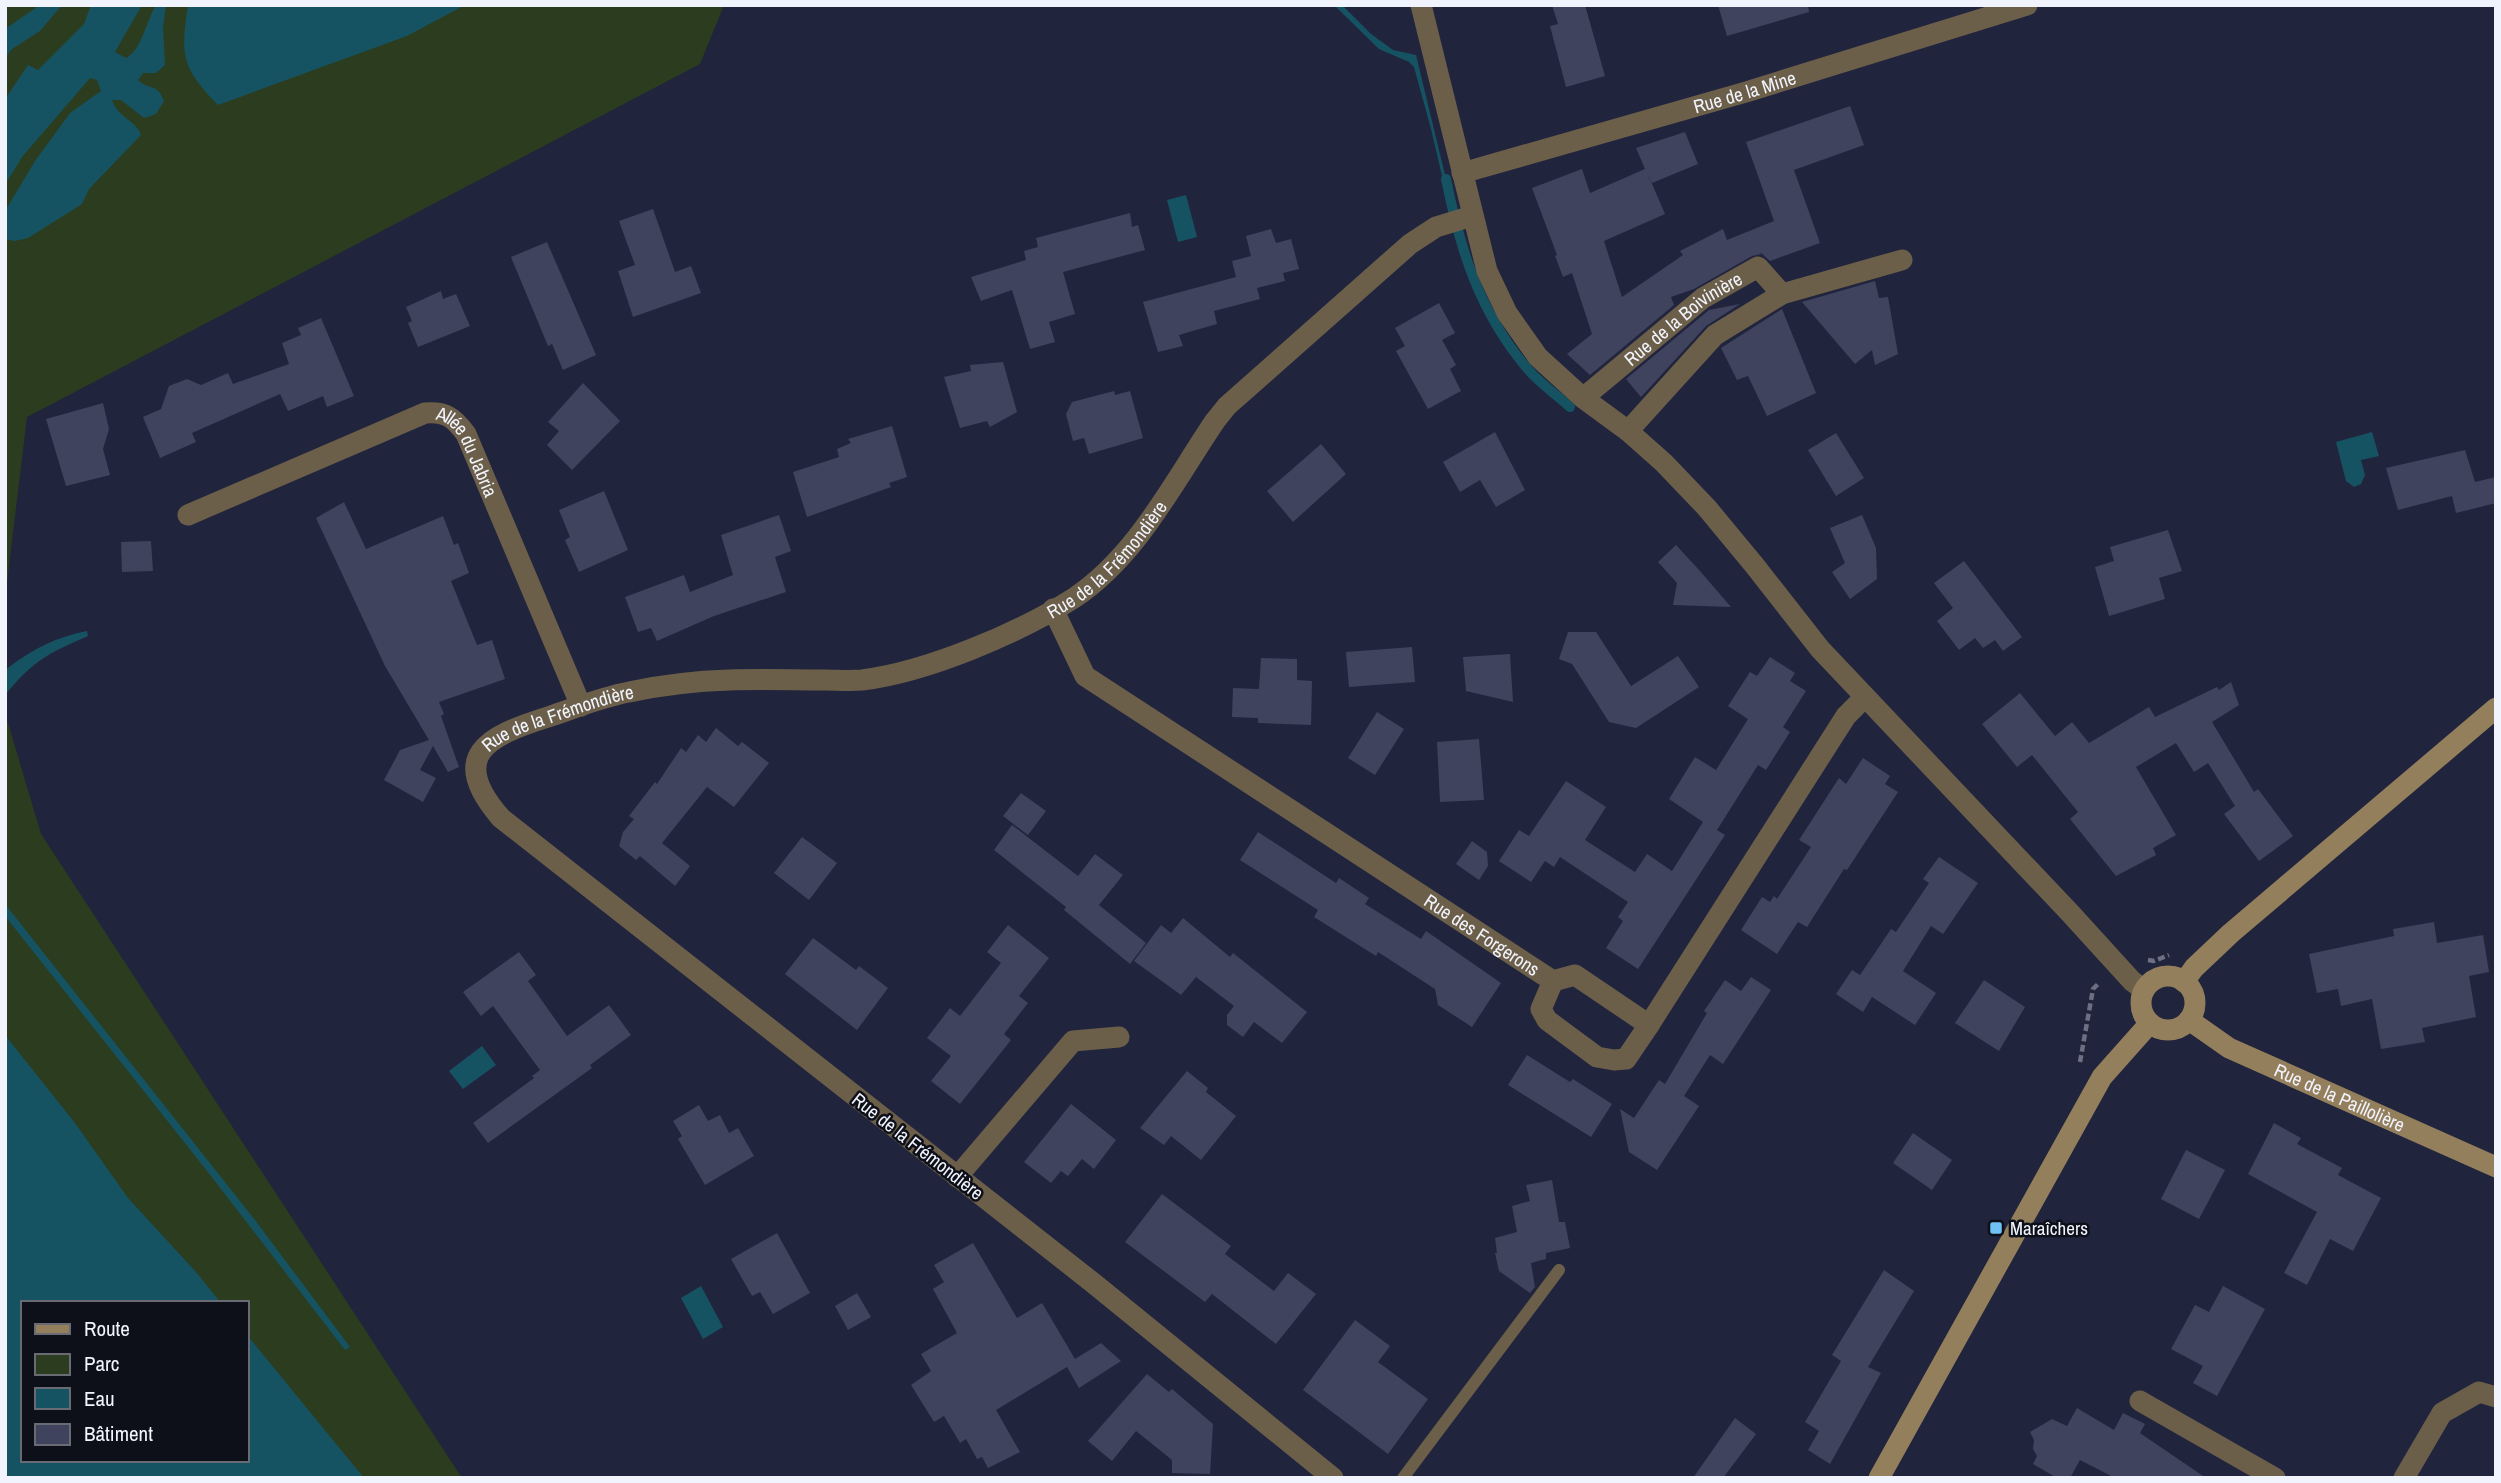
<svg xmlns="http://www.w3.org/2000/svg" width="2501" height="1483" font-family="'Archivo Narrow',sans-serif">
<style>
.green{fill:#2b3c1f;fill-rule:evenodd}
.water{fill:#165362}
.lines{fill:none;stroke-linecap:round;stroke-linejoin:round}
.stream{stroke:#165362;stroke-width:10}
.building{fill:#3f435e}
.path{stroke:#6d7083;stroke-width:4.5;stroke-dasharray:7 3.5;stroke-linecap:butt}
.lane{stroke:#6c5f4a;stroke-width:12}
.street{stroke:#6c5f4a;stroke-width:21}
.secondary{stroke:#947f5c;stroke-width:21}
.poi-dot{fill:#6fc2f4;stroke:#0d0f19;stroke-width:2.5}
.labels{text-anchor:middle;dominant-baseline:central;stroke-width:5;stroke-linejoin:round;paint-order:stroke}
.street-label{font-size:19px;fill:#f1f3fd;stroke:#0d0f19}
.poi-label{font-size:19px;fill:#f1f3fd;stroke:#0d0f19;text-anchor:start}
</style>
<rect width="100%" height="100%" fill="#21243d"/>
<!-- green -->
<g class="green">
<path d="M5,5H724L700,64L27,417L5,599Z"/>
<path d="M5,713L41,834L462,1478H5ZM23,1303H247V1460H23Z"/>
</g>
<!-- water -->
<g class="water">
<path d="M40,5H62L40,31L12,49L5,58V29Z"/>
<path d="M91,5H142L115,52L126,58C142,50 146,21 156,5H166L163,28L165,65L156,73H143L138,80C149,91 157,82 164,101L156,114L144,118L121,100H112C118,118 136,120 141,135L89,189L82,204L28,238L15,241L5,239V211L35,161L70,113L101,91L97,80L90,78L22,157L5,185V99L28,65L38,70L84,24Z"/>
<path d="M188,5H465L407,36L218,105C182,68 180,56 188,5Z"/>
<path d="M1334,5H1342L1371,34L1393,50L1416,55L1446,179L1443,180L1431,129L1414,67L1409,62L1379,49Z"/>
<path d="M1186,195L1197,237L1178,242L1167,200Z"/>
<path d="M2372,432L2379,456L2361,460L2365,475L2361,484L2354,487L2346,481L2336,442Z"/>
<path d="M87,631L88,636C47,654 34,660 5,695V671L9,667C33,649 56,637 87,631Z"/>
<path d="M5,904L255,1220L350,1347L345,1350L211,1176L5,916Z"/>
<path d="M5,1035L75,1123L128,1198L196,1272L221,1303H23V1460H247V1335L364,1478H5Z"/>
<path d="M482,1046L496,1065L463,1089L449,1071Z"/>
<path d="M701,1286L723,1327L703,1339L681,1298Z"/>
</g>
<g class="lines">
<!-- stream -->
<path class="stream" d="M1446,179C1460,249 1479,311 1526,367C1538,382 1556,394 1570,407"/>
</g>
<!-- building -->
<g class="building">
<path d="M1552,5H1585L1605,76L1566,87L1550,26L1558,24Z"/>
<path d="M1718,5H1808L1809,12L1727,36Z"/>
<path d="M1850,106L1864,145L1794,170L1820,243L1770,261L1760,252L1761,254L1752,256L1694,289L1671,297L1674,305L1590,375L1567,354L1592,334L1572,273L1563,277L1555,256L1557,255L1532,188L1582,169L1590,193L1645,169L1636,148L1685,132L1698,164L1652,183L1646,170L1665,214L1604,241L1622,297L1683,255L1680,251L1723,229L1727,240L1774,221L1746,142Z"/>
<path d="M653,209L675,272L691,266L701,293L633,317L618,271L635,265L619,221Z"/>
<path d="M1130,213L1132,227L1138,225L1145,250L1063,272L1075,314L1049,322L1055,342L1030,349L1012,290L981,301L971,277L1026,260L1024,251L1038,247L1036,238Z"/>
<path d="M1271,229L1276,243L1291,239L1299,269L1283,273L1285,281L1257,288L1260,299L1214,311L1217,324L1179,335L1183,346L1158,352L1143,302L1236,277L1232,261L1251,256L1246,236Z"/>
<path d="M547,242L596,355L563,370L552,344L548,346L511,257Z"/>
<path d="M1875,281L1879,298L1888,297L1898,354L1875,365L1872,350L1855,364L1802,302Z"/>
<path d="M441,291L443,299L456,294L470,326L418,347L408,323L412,321L406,307Z"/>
<path d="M1439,303L1455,333L1442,340L1456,365L1450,369L1461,391L1428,409L1396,351L1405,346L1395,328Z"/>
<path d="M1740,304L1706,326L1641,397L1626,379L1709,310Z"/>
<path d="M1782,309L1816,393L1767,416L1748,376L1737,380L1721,348Z"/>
<path d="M321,318L354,396L327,407L323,396L288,411L280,394L192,433L196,442L160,458L143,417L161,409L169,386L187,379L201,385L228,373L233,384L289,364L282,343L301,335L298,328Z"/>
<path d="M1003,362L1017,412L990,427L987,421L960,428L944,377L971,371L970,365Z"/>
<path d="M583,383L620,421L572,470L547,445L559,431L548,422Z"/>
<path d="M1114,391L1115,395L1130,391L1143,438L1089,454L1084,438L1073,441L1066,414L1072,402Z"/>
<path d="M103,403L109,429L103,449L110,475L66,486L46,419Z"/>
<path d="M892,426L907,477L889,483L891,487L807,517L793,472L839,457L837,449L851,443L848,439Z"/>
<path d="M1495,432L1525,490L1496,507L1480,480L1460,492L1443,462Z"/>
<path d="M1836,433L1864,478L1836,496L1808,450Z"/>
<path d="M1321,444L1346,474L1293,522L1267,491Z"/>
<path d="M2465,450L2475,482L2496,477V503L2456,513L2452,496L2398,510L2386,468Z"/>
<path d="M604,491L628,550L579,572L565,540L570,537L559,510Z"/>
<path d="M344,502L366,549L443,516L454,545L458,543L469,573L451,581L477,645L492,640L505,679L439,702L444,714L441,716L459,767L448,772L433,746L420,770L436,778L423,802L384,780L400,750L429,740L385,666L316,518Z"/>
<path d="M779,515L791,551L775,557L786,592L714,616L657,641L651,628L638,632L625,597L684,575L690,592L733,575L721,535Z"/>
<path d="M1862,515L1876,548L1877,579L1850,599L1832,572L1845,563L1830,528Z"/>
<path d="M2168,530L2182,571L2159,578L2165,599L2109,616L2095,567L2114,561L2110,547Z"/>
<path d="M151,541L153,571L122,572L121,542Z"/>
<path d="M1676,545L1700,571L1731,607L1673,605L1677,583L1658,562Z"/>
<path d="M1964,561L2022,637L2003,651L1995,640L1983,648L1975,638L1959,650L1937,621L1953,608L1934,583Z"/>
<path d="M1568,632H1596L1631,686L1678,656L1699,687L1636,728L1609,722L1572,664L1559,659Z"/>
<path d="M1412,647L1415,682L1349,687L1346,652Z"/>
<path d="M1510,654L1513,702L1466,691L1463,657Z"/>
<path d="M1770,657L1795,673L1790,681L1806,691L1783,727L1790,732L1766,770L1758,765L1717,830L1725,835L1638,969L1606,948L1623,921L1618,917L1628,902L1560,857L1554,867L1545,861L1531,882L1499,861L1519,830L1529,836L1566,781L1606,807L1585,840L1635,872L1647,854L1672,871L1703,822L1669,799L1695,757L1716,770L1748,719L1728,706L1750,672L1757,676Z"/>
<path d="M1261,658L1297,659V680L1312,681L1311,725L1258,723V718L1232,717L1233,688L1259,689Z"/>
<path d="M2231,682L2239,705L2212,722L2254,792L2258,789L2293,836L2259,861L2224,814L2235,806L2208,763L2194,772L2176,743L2136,767L2176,835L2153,848L2156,855L2116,876L2070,819L2078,812L2032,755L2017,767L1982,724L2020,693L2055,736L2072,722L2089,743L2149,707L2155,717L2217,687L2219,690Z"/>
<path d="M1377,712L1404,729L1375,775L1348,758Z"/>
<path d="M716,728L738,746L742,742L769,763L734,807L707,787L662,843L690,866L675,886L640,856L636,860L619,846L623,832L634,819L629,816L655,782L657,784L681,748L686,752L698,735L706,742Z"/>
<path d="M1479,739L1484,800L1440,802L1437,742Z"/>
<path d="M1863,758L1890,776L1885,784L1898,792L1847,870L1844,869L1807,927L1798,922L1777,954L1741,930L1762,897L1770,902L1774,896L1777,899L1811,847L1799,840L1839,778L1846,784Z"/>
<path d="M1021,793L1046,811L1028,835L1003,816Z"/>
<path d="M1012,825L1078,876L1095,854L1123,875L1099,905L1146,943L1130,964L1064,910L1066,907L994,850Z"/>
<path d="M1258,832L1336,883L1339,878L1369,898L1365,904L1421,939L1426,931L1501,983L1472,1027L1438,1005L1435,989L1378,952L1376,956L1314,917L1318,910L1240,860Z"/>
<path d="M802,837L837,863L809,900L774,873Z"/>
<path d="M1472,841L1487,852L1488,866L1479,880L1456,864Z"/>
<path d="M1939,857L1978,883L1943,934L1931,926L1903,971L1936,993L1915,1025L1872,997L1863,1012L1836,994L1852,970L1860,975L1891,929L1896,932L1929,883L1923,879Z"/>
<path d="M1183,918L1230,957L1233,953L1307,1012L1282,1043L1254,1022L1243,1037L1227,1025V1015L1234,1006L1196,977L1181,995L1134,961L1161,925L1171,933Z"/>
<path d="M2434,922L2437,943L2483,935L2489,972L2469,976L2476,1017L2422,1028L2425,1042L2381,1049L2372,999L2341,1006L2338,989L2317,993L2309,954L2394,936L2393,929Z"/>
<path d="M1008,925L1049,958L1019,996L1028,1003L1004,1034L1011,1040L960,1104L931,1081L951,1056L927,1038L950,1008L960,1016L1001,963L987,952Z"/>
<path d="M813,938L856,970L859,966L888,988L857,1030L785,974Z"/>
<path d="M519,952L536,975L528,981L567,1036L609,1005L631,1035L590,1065L592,1068L488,1143L473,1123L534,1078L532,1076L540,1070L493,1006L481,1016L463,992Z"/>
<path d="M1751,977L1771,990L1723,1064L1710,1055L1684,1096L1699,1106L1657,1170L1629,1152L1620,1109L1634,1118L1659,1080L1665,1084L1707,1013L1704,1011L1725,980L1741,991Z"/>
<path d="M1984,980L2025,1007L1999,1051L1955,1023Z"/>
<path d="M1527,1055L1570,1082L1573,1079L1612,1104L1591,1137L1508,1085Z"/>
<path d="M1187,1071L1208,1088L1206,1092L1236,1116L1201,1160L1171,1136L1164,1145L1140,1128Z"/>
<path d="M1071,1104L1116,1140L1094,1169L1082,1159L1068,1176L1061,1171L1051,1183L1024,1162Z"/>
<path d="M699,1105L708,1121L720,1115L729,1133L738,1128L754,1156L705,1185L678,1139L682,1136L673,1121Z"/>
<path d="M2274,1123L2301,1138L2297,1144L2342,1168L2338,1175L2381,1198L2353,1251L2330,1239L2307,1285L2284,1273L2317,1212L2248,1174Z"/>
<path d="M1913,1133L1952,1160L1932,1190L1893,1163Z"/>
<path d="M2186,1150L2225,1170L2199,1219L2161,1199Z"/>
<path d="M1552,1180L1559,1222H1565L1570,1248L1546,1253V1259L1531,1263L1535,1287L1530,1293L1499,1271L1495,1253H1497L1495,1238L1517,1232L1512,1206L1530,1201L1526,1185Z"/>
<path d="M1162,1194L1231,1246L1225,1254L1274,1291L1288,1273L1316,1294L1276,1344L1212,1294L1205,1302L1125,1242Z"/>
<path d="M777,1233L810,1293L773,1314L760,1292L752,1296L731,1259Z"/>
<path d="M973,1243L1017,1318L1042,1303L1075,1359L1101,1343L1121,1361L1079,1388L1067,1367L996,1410L1020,1452L988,1468L982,1457L977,1459L966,1439L960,1443L944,1416L934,1422L911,1385L931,1371L921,1354L957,1333L933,1289L944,1282L934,1265Z"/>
<path d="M1884,1270L1914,1291L1868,1367L1881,1373L1830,1464L1808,1450L1819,1431L1805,1422L1841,1361L1832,1355Z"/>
<path d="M2223,1286L2265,1309L2217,1396L2193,1383L2203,1366L2171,1349L2195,1305L2209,1312Z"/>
<path d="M857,1293L871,1317L848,1330L835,1306Z"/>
<path d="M1355,1320L1390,1346L1378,1362L1428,1399L1388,1454L1303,1390Z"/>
<path d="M1147,1374L1169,1392L1172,1389L1213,1424L1210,1474L1172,1473V1460L1136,1431L1112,1461L1088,1441Z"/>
<path d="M2077,1408L2114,1430L2123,1413L2145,1424L2140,1433L2206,1478H2115L2080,1460L2070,1478H2057L2033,1464L2037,1456L2033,1449L2034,1440L2030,1432L2052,1419L2067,1426Z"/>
<path d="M1735,1418L1756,1434L1723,1478H1693Z"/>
</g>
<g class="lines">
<!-- path -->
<g class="path">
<path d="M2148,960L2154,961L2169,955"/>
<path d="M2080,1062L2093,989L2099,983"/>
</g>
<!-- lane -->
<path class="lane" d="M1403,1478L1559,1270"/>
<!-- street -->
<g class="street">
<path d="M1421,5L1487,271L1507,313L1538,357L1583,398L1628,431L1664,463L1707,508L1755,566L1820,649L2071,914L2132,981L2144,990"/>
<path id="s1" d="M1462,173L1746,92L2027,5"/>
<path id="s2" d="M1583,398L1703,298L1758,267L1782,294"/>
<path d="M1628,431L1715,335L1782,294L1902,260"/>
<path id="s3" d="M188,515L425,413C446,411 454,418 466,434L581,706"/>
<path id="s4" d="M1053,609L1085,676L1553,981L1575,975L1649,1025L1846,716L1865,697"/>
<path d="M1553,981L1541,1009L1547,1020L1597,1057L1614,1060L1626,1059L1649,1025"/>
<path d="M957,1177L1073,1041L1119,1037"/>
<path d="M2140,1401L2275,1478"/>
<path id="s5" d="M1333,1478L1092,1282L501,818C447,756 487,736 548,717C575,708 602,697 629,692C662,685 697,681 729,680C761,679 793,680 825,680C837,680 850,681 862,680C927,672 1019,633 1074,598C1137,556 1173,483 1215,421L1227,406L1410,244L1436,227L1472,216"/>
<path d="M2404,1478L2442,1413L2479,1392L2496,1397"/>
</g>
<!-- secondary -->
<g class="secondary">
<circle cx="2168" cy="1003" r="27"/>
<path d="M2184,982L2194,968L2231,933L2496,708"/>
<path id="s6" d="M2189,1020L2229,1048L2496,1167"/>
<path d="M1879,1478L2102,1077L2150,1023"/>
</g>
</g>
<!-- markers -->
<rect class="poi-dot" x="1989" y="1221" width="14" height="14" rx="3.5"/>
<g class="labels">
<!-- street labels -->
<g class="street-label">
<text stroke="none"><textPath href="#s1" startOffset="294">Rue de la Mine</textPath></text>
<text stroke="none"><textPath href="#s2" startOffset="128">Rue de la Boivinière</textPath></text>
<text stroke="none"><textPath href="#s3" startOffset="322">Allée du Jabria</textPath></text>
<text stroke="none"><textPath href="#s5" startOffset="1811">Rue de la Frémondière</textPath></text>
<text stroke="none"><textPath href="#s5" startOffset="1222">Rue de la Frémondière</textPath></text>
<text stroke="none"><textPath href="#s4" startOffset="548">Rue des Forgerons</textPath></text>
<text stroke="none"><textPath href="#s6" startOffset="170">Rue de la Paillolière</textPath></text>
<text transform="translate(918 1146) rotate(38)">Rue de la Frémondière</text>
</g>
<!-- poi labels -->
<g class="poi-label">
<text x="2010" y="1228">Maraîchers</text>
</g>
</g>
<!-- border -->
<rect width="2501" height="1483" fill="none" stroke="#f1f3fd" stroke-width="14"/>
<!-- legend -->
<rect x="21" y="1301" width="228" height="161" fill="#0d0f19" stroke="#686a74" stroke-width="2"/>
<rect x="35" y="1324" width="35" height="10" fill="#947f5c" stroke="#686a74" stroke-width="2"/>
<text x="84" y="1336" font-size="21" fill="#f1f3fd">Route</text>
<rect x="35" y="1354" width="35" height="21" fill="#2b3c1f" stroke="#686a74" stroke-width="2"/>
<text x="84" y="1371" font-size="21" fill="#f1f3fd">Parc</text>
<rect x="35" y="1388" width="35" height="21" fill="#165362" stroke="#686a74" stroke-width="2"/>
<text x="84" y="1406" font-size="21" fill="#f1f3fd">Eau</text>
<rect x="35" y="1424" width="35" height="21" fill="#3f435e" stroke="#686a74" stroke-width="2"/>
<text x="84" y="1441" font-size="21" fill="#f1f3fd">Bâtiment</text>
</svg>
